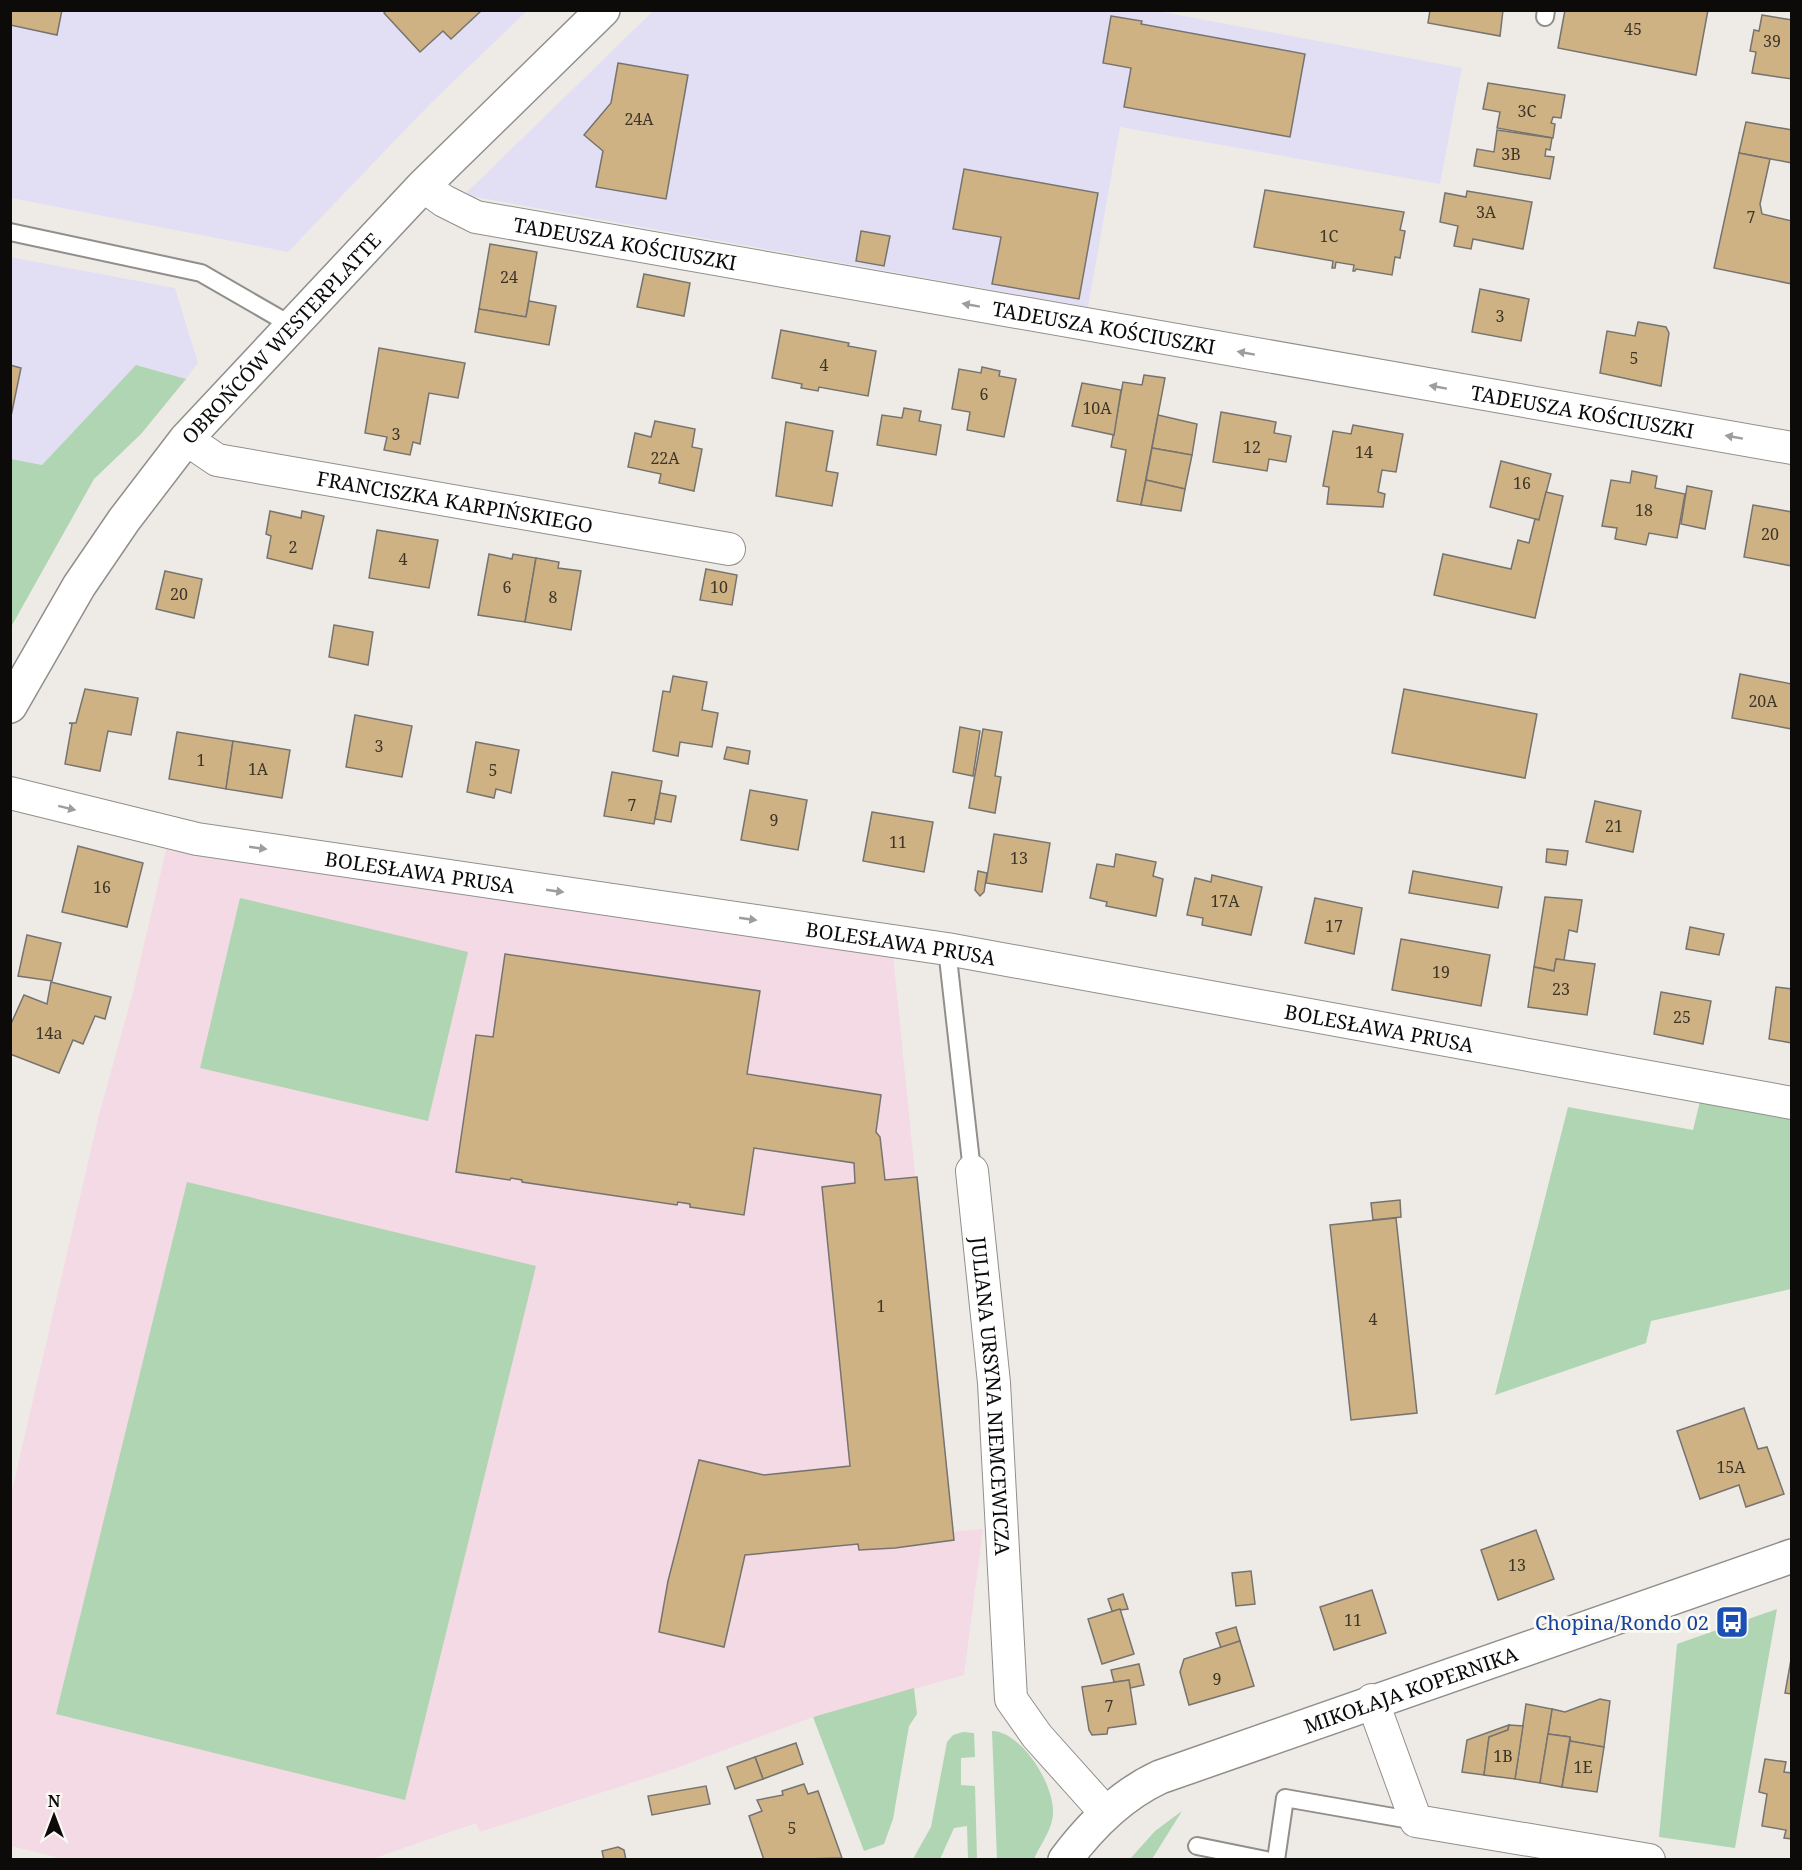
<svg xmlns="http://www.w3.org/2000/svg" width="1802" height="1870" font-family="'Noto Serif',serif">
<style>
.industrial{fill:#e2dff5}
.education{fill:#f3dae4}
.green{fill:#afd5b2}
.building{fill:#cfb283;stroke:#767370;stroke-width:1.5}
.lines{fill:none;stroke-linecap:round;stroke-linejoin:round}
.service-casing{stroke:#918f8b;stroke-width:20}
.minor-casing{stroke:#918f8b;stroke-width:34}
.tertiary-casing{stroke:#918f8b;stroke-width:36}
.service{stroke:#fff;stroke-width:16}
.minor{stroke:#fff;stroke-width:32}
.tertiary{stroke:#fff;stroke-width:33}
.oneway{fill:#9e9d9d}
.labels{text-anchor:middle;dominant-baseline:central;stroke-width:6;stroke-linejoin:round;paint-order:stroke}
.number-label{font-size:16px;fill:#3d3528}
.street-label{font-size:20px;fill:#0c0b0a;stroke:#fbf9f4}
.transit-label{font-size:20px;fill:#164399;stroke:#fbf9f4;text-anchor:end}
</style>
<rect width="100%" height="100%" fill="#eeebe7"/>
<!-- industrial -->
<g class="industrial">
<path d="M10,11H527L429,105L288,252L11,198Z"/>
<path d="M653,11H1157L1462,68L1440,184L1120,127L1088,307L464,195Z"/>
<path d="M10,257L175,288L198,363L186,379L136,365L42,465L11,459Z"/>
</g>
<!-- education -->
<path class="education" d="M167,846L893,955L951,1532L983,1529L964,1675L813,1717L674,1769L480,1832L476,1823L372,1859L68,1860L11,1846V1495L99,1115L133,992Z"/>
<!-- green -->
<g class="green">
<path d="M136,365L186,379L141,434L94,479L11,627V459L42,465Z"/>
<path d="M240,898L468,952L428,1121L200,1068Z"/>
<path d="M1701,1097L1791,1113V1289L1651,1321L1646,1343L1495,1395L1568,1107L1693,1130Z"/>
<path d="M187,1182L536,1266L405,1800L56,1714Z"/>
<path d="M1777,1609L1735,1848L1659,1837L1677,1644Z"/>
<path d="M914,1688L917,1714L909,1726L893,1819L884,1844L864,1851L813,1717Z"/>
<path d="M992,1731C1022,1731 1060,1791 1052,1821C1049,1834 1039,1847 1034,1859H997Z"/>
<path d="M963,1732L974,1733L975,1757L961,1758V1785L975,1786L977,1859H968L967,1826L954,1828L940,1859H913L931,1827L947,1742L953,1735Z"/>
<path d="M1182,1811L1152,1859H1130L1155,1831Z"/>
</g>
<!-- building -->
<g class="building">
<path d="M10,10H62L57,35L10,25Z"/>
<path d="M387,10H482L451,39L443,31L420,52L384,13Z"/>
<path d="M1430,10H1503L1500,36L1428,23Z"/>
<path d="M1565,10H1708L1696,75L1558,48Z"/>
<path d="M1762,15L1792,20V79L1752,73L1756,52L1750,51L1754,30L1759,31Z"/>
<path d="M1111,16L1142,21L1141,24L1305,54L1290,137L1124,107L1131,68L1103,63Z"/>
<path d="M618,63L688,75L666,199L596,187L603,151L584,135L611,103Z"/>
<path d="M1488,83L1565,95L1561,118L1553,117L1551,123L1555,124L1553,138L1497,128L1500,112L1483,109Z"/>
<path d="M1746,122L1792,130V163L1739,153Z"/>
<path d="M1497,130L1552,138L1550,150L1546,149L1545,156L1554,157L1550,179L1474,166L1477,149L1494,152Z"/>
<path d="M1739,153L1770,159L1760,204L1762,214L1792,221V284L1714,268Z"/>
<path d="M964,169L1098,193L1079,299L992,284L1001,237L953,229Z"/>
<path d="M1265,190L1404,212L1400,230L1405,231L1400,258L1395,257L1392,275L1356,269L1355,271H1353L1354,265L1336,262L1335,268H1332L1333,261L1254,247Z"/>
<path d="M1467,191L1532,202L1523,249L1473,239L1471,249L1454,246L1458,226L1440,222L1445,193L1466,197Z"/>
<path d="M861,231L890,236L884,266L856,261Z"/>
<path d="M490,244L537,252L526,317L479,309Z"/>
<path d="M644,274L690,283L684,316L637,307Z"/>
<path d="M1480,289L1529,299L1521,341L1472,332Z"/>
<path d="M529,301L556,306L549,345L475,332L479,309L526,317Z"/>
<path d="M1638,322L1666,327L1669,333L1661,386L1600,373L1607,331L1635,336Z"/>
<path d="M781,330L849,343L848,346L876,351L868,396L819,387L818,391L801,388L802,384L772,378Z"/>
<path d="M379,348L465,363L458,398L429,393L420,444L413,442L410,455L384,450L387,437L365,433Z"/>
<path d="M10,365L21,368L10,421Z"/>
<path d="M982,367L1000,371L999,376L1016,379L1004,437L967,430L970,412L952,409L959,369L981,373Z"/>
<path d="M1144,375L1165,378L1141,505L1117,501L1126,450L1111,447L1123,382L1142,385Z"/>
<path d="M1082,383L1121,390L1114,435L1072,426Z"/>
<path d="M904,408L921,411L919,421L941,425L936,455L877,445L882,415L902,418Z"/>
<path d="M1221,412L1276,422L1274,433L1291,436L1286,462L1269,459L1267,471L1213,462Z"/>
<path d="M1158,415L1197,424L1192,455L1152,448Z"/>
<path d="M655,421L695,429L692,447L702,449L694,491L659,483L661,474L628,467L635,433L651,437Z"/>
<path d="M786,422L833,431L826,471L838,473L832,506L776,496Z"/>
<path d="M1353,425L1403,434L1396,472L1382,470L1378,492L1385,494L1383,507L1327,504L1329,487L1323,486L1333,431L1351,434Z"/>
<path d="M1152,448L1192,455L1185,489L1146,480Z"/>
<path d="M1501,461L1551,474L1539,520L1490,507Z"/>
<path d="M1632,471L1657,476L1655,488L1685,494L1677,538L1649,533L1646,545L1615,539L1617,528L1602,526L1611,480L1630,483Z"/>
<path d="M1146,480L1185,489L1181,511L1141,505Z"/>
<path d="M1687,486L1712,491L1705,529L1681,524Z"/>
<path d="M1546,492L1563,496L1535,618L1434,595L1443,554L1511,569L1518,540L1529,543L1535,519L1539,520Z"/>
<path d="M1753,505L1792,512V566L1744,557Z"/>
<path d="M270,511L301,518L302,511L324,516L312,569L267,558L271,536L266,534Z"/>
<path d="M377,530L438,540L429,588L369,578Z"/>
<path d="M489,554L512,559L513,554L536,558L525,622L478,615Z"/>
<path d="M536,558L559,562L558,568L581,571L571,630L525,622Z"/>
<path d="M706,569L737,575L732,605L700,600Z"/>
<path d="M165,571L202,579L194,618L156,609Z"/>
<path d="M334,625L373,632L368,665L329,657Z"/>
<path d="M1740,674L1792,684V729L1732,718Z"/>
<path d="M673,676L707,682L702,710L718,713L712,747L680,742L678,756L653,751L663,691L670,692Z"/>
<path d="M85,689L138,698L131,735L108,731L100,771L65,764L72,724L69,723H76Z"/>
<path d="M1404,689L1537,714L1525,778L1392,753Z"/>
<path d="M355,715L412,726L402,777L346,767Z"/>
<path d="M960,727L980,731L973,776L953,772Z"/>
<path d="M983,729L1002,732L995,776L1001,777L995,813L969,808Z"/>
<path d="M177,732L233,741L226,789L169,779Z"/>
<path d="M233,741L290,750L282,798L226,789Z"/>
<path d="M476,742L519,750L511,793L496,789L494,798L467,792Z"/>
<path d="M727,747L750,751L748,764L724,759Z"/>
<path d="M612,772L662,781L654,824L604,816Z"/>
<path d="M750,790L807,800L798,850L741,840Z"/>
<path d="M660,793L676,796L671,822L655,819Z"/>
<path d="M1595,801L1641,811L1633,852L1586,842Z"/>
<path d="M872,812L933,822L924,872L863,861Z"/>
<path d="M994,834L1050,843L1042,892L986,883Z"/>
<path d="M78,846L143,863L127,927L62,912Z"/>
<path d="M1547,849L1568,851L1566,865L1546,862Z"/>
<path d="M1116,854L1156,862L1153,876L1163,879L1156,916L1106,906L1107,902L1090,898L1097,864L1114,867Z"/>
<path d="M978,871L987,873L984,892L980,896L975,890Z"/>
<path d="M1413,871L1502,887L1498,908L1409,893Z"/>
<path d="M1212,875L1262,887L1251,935L1202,925L1203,918L1187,915L1195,878L1211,882Z"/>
<path d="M1545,897L1582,900L1577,932L1569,930L1564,960L1556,959L1554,971L1534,967Z"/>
<path d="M1315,898L1362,908L1354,954L1305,943Z"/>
<path d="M1690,927L1724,934L1719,955L1686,949Z"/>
<path d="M27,935L61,943L52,981L18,976Z"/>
<path d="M1401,939L1490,955L1481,1006L1392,990Z"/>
<path d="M505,954L760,991L747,1074L881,1095L876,1132L880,1137L885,1180L917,1177L954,1540L895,1548L859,1550L858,1544L745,1555L724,1647L659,1632L668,1581L699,1460L764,1475L850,1466L822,1187L855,1183L854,1163L754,1148L744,1215L690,1207V1204L678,1202L677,1205L522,1182V1180L511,1178L510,1180L456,1172L476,1035L493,1037Z"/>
<path d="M1556,959L1595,964L1587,1015L1528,1007L1534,967L1554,971Z"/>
<path d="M51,982L111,997L105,1019L95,1016L83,1044L73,1040L59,1073L10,1054V1026L24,995L47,1004Z"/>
<path d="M1776,987L1792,989V1043L1769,1039Z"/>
<path d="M1661,992L1711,1001L1703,1044L1654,1034Z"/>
<path d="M1400,1200L1401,1217L1373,1220L1371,1203Z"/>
<path d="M1396,1218L1417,1413L1351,1420L1330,1225Z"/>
<path d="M1744,1408L1758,1449L1767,1447L1784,1494L1746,1507L1739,1485L1700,1499L1677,1431Z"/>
<path d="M1536,1530L1554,1579L1498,1600L1481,1550Z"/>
<path d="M1251,1571L1255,1604L1236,1606L1232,1573Z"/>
<path d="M1372,1590L1386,1633L1334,1650L1320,1607Z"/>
<path d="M1123,1594L1128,1609L1112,1611L1108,1599Z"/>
<path d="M1120,1609L1134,1654L1102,1664L1088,1619Z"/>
<path d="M1236,1627L1240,1641L1221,1648L1216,1633Z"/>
<path d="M1240,1641L1254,1686L1189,1705L1180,1672L1184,1659Z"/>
<path d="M1792,1654V1694L1785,1693Z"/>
<path d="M1139,1664L1144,1685L1130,1688L1129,1680L1114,1682L1111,1670Z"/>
<path d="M1129,1680L1136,1724L1108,1728L1107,1734L1092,1735L1089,1730L1082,1687Z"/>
<path d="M1600,1699L1610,1701L1604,1747L1570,1741V1737L1548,1734L1552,1709L1565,1712Z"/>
<path d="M1526,1704L1552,1709L1540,1783L1515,1779Z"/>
<path d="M1509,1725L1508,1730L1489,1737L1484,1775L1462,1772L1467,1740Z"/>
<path d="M1509,1725L1523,1726L1515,1779L1484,1775L1489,1737L1508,1730Z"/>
<path d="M1548,1734L1570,1737L1562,1787L1540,1783Z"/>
<path d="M1570,1741L1604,1747L1597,1792L1562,1787Z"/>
<path d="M796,1743L803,1764L763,1779L755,1757Z"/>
<path d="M755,1757L763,1779L735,1789L727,1767Z"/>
<path d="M1765,1759L1786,1762L1784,1772L1792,1773V1839L1784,1838L1786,1830L1762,1826L1767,1794L1759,1792Z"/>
<path d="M804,1784L808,1794L818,1791L842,1858L764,1860L749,1816L762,1811L757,1800L783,1795L782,1791Z"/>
<path d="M706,1786L710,1804L652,1815L648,1796Z"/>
<path d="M618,1847L624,1850L626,1860H604L602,1851Z"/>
</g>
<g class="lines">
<!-- service casing -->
<g class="service-casing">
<g id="service">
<path d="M1545,17L1546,10"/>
<path d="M10,232L201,273L291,325"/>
<path d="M947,949L972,1171"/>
<path d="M1197,1846L1266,1860"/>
<path d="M1276,1860L1285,1798L1416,1821"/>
</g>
</g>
<!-- minor casing -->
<g class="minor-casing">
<g id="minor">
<path id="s1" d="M423,186L444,201L476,217L1792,448"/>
<path id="s2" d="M186,439L217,460L729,549"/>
<path id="s3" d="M10,793L197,839L947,949L1792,1103"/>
<path id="s4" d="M972,1171L994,1383L1011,1699L1037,1736L1106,1813"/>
<path d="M1372,1700L1416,1821L1649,1860"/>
</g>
</g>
<!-- tertiary casing -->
<g class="tertiary-casing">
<g id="tertiary">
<path id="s5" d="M10,706L79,586L124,520L186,439L423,186L603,10"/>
<path id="s6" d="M1065,1860C1091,1825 1121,1795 1160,1777L1792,1556"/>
</g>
</g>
<!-- service -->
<use href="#service" class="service"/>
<!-- minor -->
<use href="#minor" class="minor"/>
<!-- tertiary -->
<use href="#tertiary" class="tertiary"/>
</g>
<!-- one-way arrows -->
<defs><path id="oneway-solid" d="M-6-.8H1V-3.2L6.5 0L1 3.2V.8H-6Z" transform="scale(1.5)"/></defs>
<g class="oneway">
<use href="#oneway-solid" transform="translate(971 305) rotate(-170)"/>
<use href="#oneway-solid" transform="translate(1246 353) rotate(-170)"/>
<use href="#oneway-solid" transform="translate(1438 387) rotate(-170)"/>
<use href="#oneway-solid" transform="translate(1734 437) rotate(-170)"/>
<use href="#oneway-solid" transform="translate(67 808) rotate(14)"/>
<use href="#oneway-solid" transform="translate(258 848) rotate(8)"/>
<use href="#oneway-solid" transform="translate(555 891) rotate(8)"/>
<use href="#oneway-solid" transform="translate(748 919) rotate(8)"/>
</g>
<!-- icons -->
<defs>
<g id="bus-square" transform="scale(1.725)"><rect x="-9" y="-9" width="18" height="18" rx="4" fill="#1a4fb4" stroke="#fbf9f4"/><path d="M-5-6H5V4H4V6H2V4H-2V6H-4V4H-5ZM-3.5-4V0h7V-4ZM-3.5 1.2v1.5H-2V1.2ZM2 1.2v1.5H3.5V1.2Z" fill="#fff"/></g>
</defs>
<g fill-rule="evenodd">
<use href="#bus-square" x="1732" y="1622"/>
</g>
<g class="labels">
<!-- number labels -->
<g class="number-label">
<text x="1633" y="29">45</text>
<text x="1772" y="41">39</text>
<text x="1527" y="111">3C</text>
<text x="639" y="119">24A</text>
<text x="1511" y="154">3B</text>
<text x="1486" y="212">3A</text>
<text x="1751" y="217">7</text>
<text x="1329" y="236">1C</text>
<text x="509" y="277">24</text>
<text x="1500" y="316">3</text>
<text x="1634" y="358">5</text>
<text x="824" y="365">4</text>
<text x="984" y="394">6</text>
<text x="1097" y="408">10A</text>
<text x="396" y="434">3</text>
<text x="1252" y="447">12</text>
<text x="1364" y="452">14</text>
<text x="665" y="458">22A</text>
<text x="1522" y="483">16</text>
<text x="1644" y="510">18</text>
<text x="1770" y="534">20</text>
<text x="293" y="547">2</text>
<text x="403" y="559">4</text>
<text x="507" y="587">6</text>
<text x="719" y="587">10</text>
<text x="179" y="594">20</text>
<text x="553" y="597">8</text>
<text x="1763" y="701">20A</text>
<text x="379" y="746">3</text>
<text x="201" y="760">1</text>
<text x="258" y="769">1A</text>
<text x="493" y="770">5</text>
<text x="632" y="805">7</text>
<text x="774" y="820">9</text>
<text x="1614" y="826">21</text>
<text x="898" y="842">11</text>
<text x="1019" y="858">13</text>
<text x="102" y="887">16</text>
<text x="1225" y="901">17A</text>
<text x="1334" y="926">17</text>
<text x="1441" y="972">19</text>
<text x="1561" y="989">23</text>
<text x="1682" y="1017">25</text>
<text x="49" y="1033">14a</text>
<text x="881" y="1306">1</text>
<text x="1373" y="1319">4</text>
<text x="1731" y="1467">15A</text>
<text x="1517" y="1565">13</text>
<text x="1353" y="1620">11</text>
<text x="1217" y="1679">9</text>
<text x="1109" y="1706">7</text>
<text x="1503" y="1756">1B</text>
<text x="1583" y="1767">1E</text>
<text x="792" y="1828">5</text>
</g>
<!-- street labels -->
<g class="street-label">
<text stroke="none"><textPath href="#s1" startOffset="213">TADEUSZA KOŚCIUSZKI</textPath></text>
<text stroke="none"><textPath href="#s1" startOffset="699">TADEUSZA KOŚCIUSZKI</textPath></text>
<text stroke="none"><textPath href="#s5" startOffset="459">OBROŃCÓW WESTERPLATTE</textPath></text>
<text stroke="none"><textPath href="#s1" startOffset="1185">TADEUSZA KOŚCIUSZKI</textPath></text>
<text stroke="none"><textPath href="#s2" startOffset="279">FRANCISZKA KARPIŃSKIEGO</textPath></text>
<text stroke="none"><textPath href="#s3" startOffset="418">BOLESŁAWA PRUSA</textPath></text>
<text stroke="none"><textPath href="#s3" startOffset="904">BOLESŁAWA PRUSA</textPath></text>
<text stroke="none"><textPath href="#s3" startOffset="1390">BOLESŁAWA PRUSA</textPath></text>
<text stroke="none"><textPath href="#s4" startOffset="226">JULIANA URSYNA NIEMCEWICZA</textPath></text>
<text stroke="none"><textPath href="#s6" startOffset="393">MIKOŁAJA KOPERNIKA</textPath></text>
</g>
<!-- transit labels -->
<g class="transit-label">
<text x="1709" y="1622">Chopina/Rondo 02</text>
</g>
</g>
<!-- border -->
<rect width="1802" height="1870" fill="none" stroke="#0c0b0a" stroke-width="24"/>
<!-- north arrow -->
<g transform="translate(54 1816)" stroke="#fbf9f4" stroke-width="4.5" paint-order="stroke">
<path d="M0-4.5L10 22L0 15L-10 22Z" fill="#0c0b0a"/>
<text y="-9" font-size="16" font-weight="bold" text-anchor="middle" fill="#0c0b0a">N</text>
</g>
</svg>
